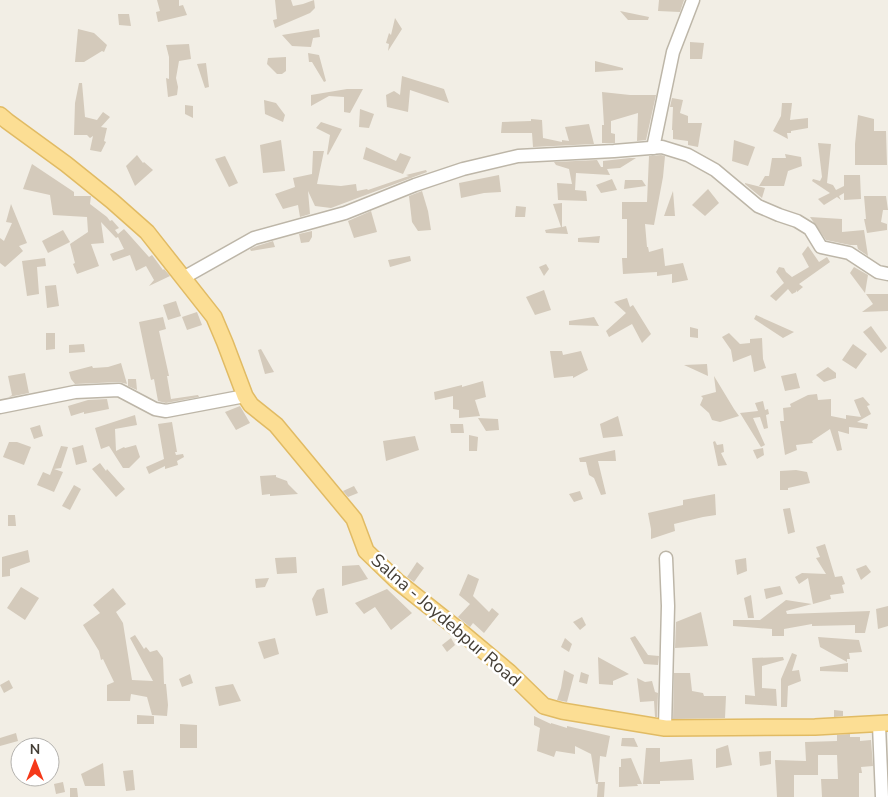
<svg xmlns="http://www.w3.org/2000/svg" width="888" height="797" font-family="'Nunito Sans',sans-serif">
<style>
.building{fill:#d4cabb}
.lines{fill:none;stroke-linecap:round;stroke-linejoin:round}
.minor-casing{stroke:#bdb6a8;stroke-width:15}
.major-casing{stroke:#e1bb64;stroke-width:18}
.minor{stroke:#fff;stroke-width:12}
.major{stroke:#fcde94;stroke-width:15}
.labels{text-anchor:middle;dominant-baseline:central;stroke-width:5;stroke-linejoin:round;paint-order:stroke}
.street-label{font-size:18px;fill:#443e35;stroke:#fff}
</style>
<rect width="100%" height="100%" fill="#f2eee5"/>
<!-- building -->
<g class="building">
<path d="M157,0H179V6L183,5L187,15L158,22L156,12L160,11Z"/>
<path d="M275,0H291L293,6L303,4L314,0L315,8L310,13L275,28L273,20L277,19Z"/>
<path d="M659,0H684L680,12L658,11Z"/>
<path d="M620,11L649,17L648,20H628Z"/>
<path d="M118,14H129L131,26L119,25Z"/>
<path d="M395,18L402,29L388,51L389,44L386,43L389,33L391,35Z"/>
<path d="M78,29L94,33L107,45L104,52L102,51L84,62H75Z"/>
<path d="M319,29L320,37L313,38L311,47L292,46L282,35Z"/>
<path d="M690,42L704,43L702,59H690Z"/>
<path d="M189,44L191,59L179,61L176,78L178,87L177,95L168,97L166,78L169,79V57L166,45Z"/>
<path d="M308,53L319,55L326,81L324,82L312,62H309Z"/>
<path d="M286,57V71L282,74H277L267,64L268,58Z"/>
<path d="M595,61L623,68V70L595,72Z"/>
<path d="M206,63L209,87L205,88L197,64Z"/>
<path d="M402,76L444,89L449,103L410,90L408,112L387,107L386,95L394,91L400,95Z"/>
<path d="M79,83H82L85,117L97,120L103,112L110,117L101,127L107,128L104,141L106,142L101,152L90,150L93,136L90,138L87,135H74L75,103Z"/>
<path d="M347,89H363L350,113L344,112V97L329,96L311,106V95Z"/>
<path d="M602,92L630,95H656L646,140L637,141L638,113L611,121V133L615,134V143H602V125H604Z"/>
<path d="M672,98L683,100L680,113L688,116V123H702L698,147L688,145V141L673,139V130H672L673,107H670Z"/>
<path d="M264,100L276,103L285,115L283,122L265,114Z"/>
<path d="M782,103H792L790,120L808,118V128L791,131V133H787L788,139L773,131L781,116Z"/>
<path d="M185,105L193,106V118L185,114Z"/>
<path d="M360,109L374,114L369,128L359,127Z"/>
<path d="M858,115L874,119V131H886L887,165H855V144Z"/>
<path d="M531,119L542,120L543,138L562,142V140L569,141L565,127L589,124L594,144L533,147L532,133H501L502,122L531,121Z"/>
<path d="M321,122L342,129L328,155L327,154L330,135L316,128Z"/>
<path d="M281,140L285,171L263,173L260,145Z"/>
<path d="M734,140L755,147L748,166L732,161Z"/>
<path d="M818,143L831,144L827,183L833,185L836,190L844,186V175H860L861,199L844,200V193L839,196L841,200L837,197L824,205L818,199L830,193L812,181L813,179L820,181L822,177Z"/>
<path d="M366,147L396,161L400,153L411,157L403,174L363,159Z"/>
<path d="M313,151H324L317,184L341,186L356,184L357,191L367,189L368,190L409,176L406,175L426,170L427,172L331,208L315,206L308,191L310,214L300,217L298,205L283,209L275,194L295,187L293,178L312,174Z"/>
<path d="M785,154L801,157L802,166L788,171L784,186H759L765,176H769L772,158H786Z"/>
<path d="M137,155L143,163L144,162L153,170L135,186L126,166Z"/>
<path d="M661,155L665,156L663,177L654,225L645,224L647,247H648L649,252L663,248L665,266L683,263L688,280L672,283V274L657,276V272L623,274L622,258H627V219H622V202H647L649,156Z"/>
<path d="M225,156L238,183L229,187L215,159Z"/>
<path d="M630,158H636L620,168L607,169L610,175L576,173L575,190L586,191L587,201L558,200L557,183L572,184L569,169L556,165L554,162L597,160L601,167H603V161Z"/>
<path d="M32,164L74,192V196H91L90,204L107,217L110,221L112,220L119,228L115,230L118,234L124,229L149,257L152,255L163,270L164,269L170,276L149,286L154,280L146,266L136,271L130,255L113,261L110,254L124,249L118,237L116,238L101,222L104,243L91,244L99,266L77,274L73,264L75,263L70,244L88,232L87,217L53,215L50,195L23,189Z"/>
<path d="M499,175L501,192L484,193L461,198L459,183Z"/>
<path d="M612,179L617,190L601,193L596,185Z"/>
<path d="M625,180H642L646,186L624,189Z"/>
<path d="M745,183L765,188L762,198L745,184Z"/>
<path d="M708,189L719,203L705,216L692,205Z"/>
<path d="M422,191L428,211L431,230L418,231L412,222L409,196Z"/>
<path d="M673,191L675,216H664Z"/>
<path d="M864,196H886L888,210H883L881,222L887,224V230L867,233L864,219H866Z"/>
<path d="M562,203V227L566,226L568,234L546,233L545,230L561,227L553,204Z"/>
<path d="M11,204L27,243L19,246L23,251L5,267L0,263V238L4,241L12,223L6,222Z"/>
<path d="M516,206L526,207L525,217H515Z"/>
<path d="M371,211L377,232L354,238L348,221Z"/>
<path d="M810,217L842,219V232L864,230L868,256L858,249L857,245H850L826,240Z"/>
<path d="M63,230L70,242L48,253L42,241Z"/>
<path d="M312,231V237L309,242L301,243L299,234Z"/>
<path d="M600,236L599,243L578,242V238Z"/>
<path d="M273,241L275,247L251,251L250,249L257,246Z"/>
<path d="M808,246L819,262L827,257L830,262L799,284L803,287L797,292L796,290V292L792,294L788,289L776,301L770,296L784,283L776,272L779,267L784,268L786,272L792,277L809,267L802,254Z"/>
<path d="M410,256L411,261L390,267L388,260Z"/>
<path d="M45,258L46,266L37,267L39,294L27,296L22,261Z"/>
<path d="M546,264L549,269L544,276L539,267Z"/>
<path d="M854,267L868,275L865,293L850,273Z"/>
<path d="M56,285L59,306L47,308L45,286Z"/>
<path d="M544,290L551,310L535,315L526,297Z"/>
<path d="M866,294H888V311L862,312L873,304Z"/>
<path d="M627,298L630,307L633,305L651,334L642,343L632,324L609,337L606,331L626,313L614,302Z"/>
<path d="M176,301L181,316L168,320L163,305Z"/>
<path d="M197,312L202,325L187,330L182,317Z"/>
<path d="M756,315L794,332L783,338L754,319Z"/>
<path d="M163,317L166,329L159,331L169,376H167L171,399L198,395L199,397L166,403L158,401L154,379L151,380L139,322Z"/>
<path d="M594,317L599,326L569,325V321Z"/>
<path d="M871,326L887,348L881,353L863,332Z"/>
<path d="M690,327L698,329V338L690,337Z"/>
<path d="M46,333H55V349L46,350Z"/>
<path d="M729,333L740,344L750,343V339L762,338L763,359L766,368L754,372L751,355L733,362L731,350L722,337Z"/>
<path d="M84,344L85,352L69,353V345Z"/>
<path d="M853,344L867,354L856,369L842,360Z"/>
<path d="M261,349L274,372L265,374L258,350Z"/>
<path d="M550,351H562L563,355L581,351L588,370L573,378V376L554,378Z"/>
<path d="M121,363L127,384L119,382L75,384L71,379L69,372L92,366L93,368L108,367Z"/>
<path d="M707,364L708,376L684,365Z"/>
<path d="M828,367L836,373V378L824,382L816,375Z"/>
<path d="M25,373L29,393L9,397L12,395L8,376Z"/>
<path d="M796,373L800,388L785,391L781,376Z"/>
<path d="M714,376L734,409L739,416L720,422L712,420L709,413L700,405L703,398L701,396L716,392Z"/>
<path d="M128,379H136L137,390L128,386Z"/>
<path d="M483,381L486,397L475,400L480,416L459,418V410L453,409V396L435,400L434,392L462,385V387Z"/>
<path d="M817,394L818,400L831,399V416L846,419V415L861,417L854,400L863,397L870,405L867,406L871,414L857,422L868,424L867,429L849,427V434L838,431L842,450L837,451L830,429L812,441L813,443L796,445L797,450L785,455L780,421H784L783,408L791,407L790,404L808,395Z"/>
<path d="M107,399L109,409L84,414V412L71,416L68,406L88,400Z"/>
<path d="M763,401L765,410L768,409L769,414L766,415L768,428L764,429L760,417L753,418L765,445L761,447L740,413L758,411L755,403Z"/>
<path d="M240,406L250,423L236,430L225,412Z"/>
<path d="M135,415L137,425L115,429L116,451L124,447L125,448L136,445L140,457L129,468H123L109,446L101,449L95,428Z"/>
<path d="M618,416L623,436L603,438L600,424Z"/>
<path d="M478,418L498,419L499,430L486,431Z"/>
<path d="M172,422L177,452H175L176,455L183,454L184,457L177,461L178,465L165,469V466L149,474L146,467L164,459L158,424Z"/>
<path d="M450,424H463L464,433H451Z"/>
<path d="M40,425L43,436L34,439L30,428Z"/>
<path d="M469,435L478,437L477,451H469Z"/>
<path d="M415,436L419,450L386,461L383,441Z"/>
<path d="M715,441L717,445L723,444L724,452L721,453L727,465L718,466L713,442Z"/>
<path d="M9,442H17L31,447L24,465L3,457Z"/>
<path d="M83,445L87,462L76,465L72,448Z"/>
<path d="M61,446L68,447L61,468L54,469L63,472L54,492L37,485L43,472L50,475Z"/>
<path d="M763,448L764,455L757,459L753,450Z"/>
<path d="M615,450L616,461H598L606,494L601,495L594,478L589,475L586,462H580L579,458Z"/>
<path d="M100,463L106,471L107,469L125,489L116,497L92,469Z"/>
<path d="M796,470L807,472L810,483L788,488V490H780V471Z"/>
<path d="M276,475V477L287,481L288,484L298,494L270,496V494L262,495L260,476Z"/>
<path d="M74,485L81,489L70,510L62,506Z"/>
<path d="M354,486L358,493L348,497L343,491Z"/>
<path d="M580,491L583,499L574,502L569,494Z"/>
<path d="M715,494L716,515L703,517L674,524L675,531L651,539V529L648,513L683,505V500Z"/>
<path d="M790,508L795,532L788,534L783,509Z"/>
<path d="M8,515H15L16,526H8Z"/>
<path d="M825,544L835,577L842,576L845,584L842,585L844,593L830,595L831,599L813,604L808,578L799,584L795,577L802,573L826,574L816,558L820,557L816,547Z"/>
<path d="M28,550L30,562L10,569V576L2,577V557Z"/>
<path d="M296,557L297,573L277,574L275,558Z"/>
<path d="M746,558L747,571L737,575L735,560Z"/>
<path d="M417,562L424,568L414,582L407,577Z"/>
<path d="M359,565L368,579L342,586V566Z"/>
<path d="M866,565L871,572L861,580L856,569Z"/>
<path d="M468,574L479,579L473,596L489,612L492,608L499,614L484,633L473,623L470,627L458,617L470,604L459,595Z"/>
<path d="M269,578L265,587L256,588L255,579Z"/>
<path d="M780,586L783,594L766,599L764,589Z"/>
<path d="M21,587L39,598L25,620L7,608Z"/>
<path d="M113,588L126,604L116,612L123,623L132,680L153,681L130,638L135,635L144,649L146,647L150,652L157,650L163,658L164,684H166L168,705L167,716L152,715L147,697L131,694L130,701H107V685L114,682L103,659L101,660L99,651L83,625L100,613L93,605Z"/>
<path d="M324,588L328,613L316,616L312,599L317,590Z"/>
<path d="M387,589L412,613L391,630L375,607L364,614L355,603Z"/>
<path d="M751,595L754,618H748L744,598Z"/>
<path d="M786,600L812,604L786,611L787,614L870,611L865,633H855V625L812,626V624L784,629V636H772V629L733,626V620H760Z"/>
<path d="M888,606V626L878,629L876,609Z"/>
<path d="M701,612L708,646L675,648L676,622Z"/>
<path d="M582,617L586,625L580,630L573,622Z"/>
<path d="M635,636L648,655L659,656L658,665L644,664L630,638Z"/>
<path d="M818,637L859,640L862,652L849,653L850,659H847V662L820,647Z"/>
<path d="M275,638L279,654L264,659L258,642Z"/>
<path d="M451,638L455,645L447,652L442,645Z"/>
<path d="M565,638L572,644L569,652L561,647Z"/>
<path d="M792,653L797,655L792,671L799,670L801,681L788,686L787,707H781V679Z"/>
<path d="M598,657L629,674L613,681V685L599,684Z"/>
<path d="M783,657L784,660L762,666V688L776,689L777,706L745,704V695L755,696L752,658Z"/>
<path d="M848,663V672L820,671V667Z"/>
<path d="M564,670L574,675L567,702L557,700L561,688Z"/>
<path d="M581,672L589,675L587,684L579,682Z"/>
<path d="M674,673H690L692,691L703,693L704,696H726L725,718L673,719Z"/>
<path d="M190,674L193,683L182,687L179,679Z"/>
<path d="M637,678L645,682L652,681L655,692L658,693L657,717H655L654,701L640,702Z"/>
<path d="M9,680L13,688L4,693L0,685Z"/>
<path d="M233,684L241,701L219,706L215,687Z"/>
<path d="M834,710L843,711V716L834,717Z"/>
<path d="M137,715L154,716V724H137Z"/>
<path d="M534,716L551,724V723L567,728V726L610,736L606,757L600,756L598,782H605L604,797H597L598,784H596L591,754L575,746V754L556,751L554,757L537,751L540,728L534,725Z"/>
<path d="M180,724L197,725V748H180Z"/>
<path d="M16,733L18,741L0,746V738Z"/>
<path d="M850,734V737H860V741L871,740L873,766L861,767L862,773H859V797H822L821,779H838L837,755H818V775H794V797H777L775,760L806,761L805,742L837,741V735Z"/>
<path d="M622,738H634L638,747L621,746Z"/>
<path d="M728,745L732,765L716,768V749Z"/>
<path d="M646,748H660V762L692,759L694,780L660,781V784H643Z"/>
<path d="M771,751V764L760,766L759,752Z"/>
<path d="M631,758L642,784H637L638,786L619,787V767H621V759Z"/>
<path d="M103,763L105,786H85L81,774Z"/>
<path d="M133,770L135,790L126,791L123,771Z"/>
<path d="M63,782L65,792L56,794L54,784Z"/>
<path d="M70,788H77L78,797H70Z"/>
</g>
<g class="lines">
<!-- minor casing -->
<g class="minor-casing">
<g id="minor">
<path d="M653,148L673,52L693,0"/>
<path d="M183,278L254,238L345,213L415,185L463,169L518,156L614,151L662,147L688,155L715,170L758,206L779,215L797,221L810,229L821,247L849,253L878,272L888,274"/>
<path d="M0,407L75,392L119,390L155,409L166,411L245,396"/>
<path d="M879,725L882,797"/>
<path d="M665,728L668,606L666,558"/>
</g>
</g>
<!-- major casing -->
<g class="major-casing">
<path id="major" d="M0,115L7,121L66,164L112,201L147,232L214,317L225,343L245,396L251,405L276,425L354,519L366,551L397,581L460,631L509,672L544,706L562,711L665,728L815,727L888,723"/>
</g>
<!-- minor -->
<use href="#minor" class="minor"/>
<!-- major -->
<use href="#major" class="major"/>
</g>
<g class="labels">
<!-- street labels -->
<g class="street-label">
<text transform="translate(446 620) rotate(41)">Salna - Joydebpur Road</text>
</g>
</g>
<!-- north arrow -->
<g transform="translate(35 762)"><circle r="24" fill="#ffffff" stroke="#b4b2ae"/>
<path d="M0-4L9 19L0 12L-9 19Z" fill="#f53919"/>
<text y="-8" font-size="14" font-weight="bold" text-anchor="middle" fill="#443e35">N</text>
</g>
</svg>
